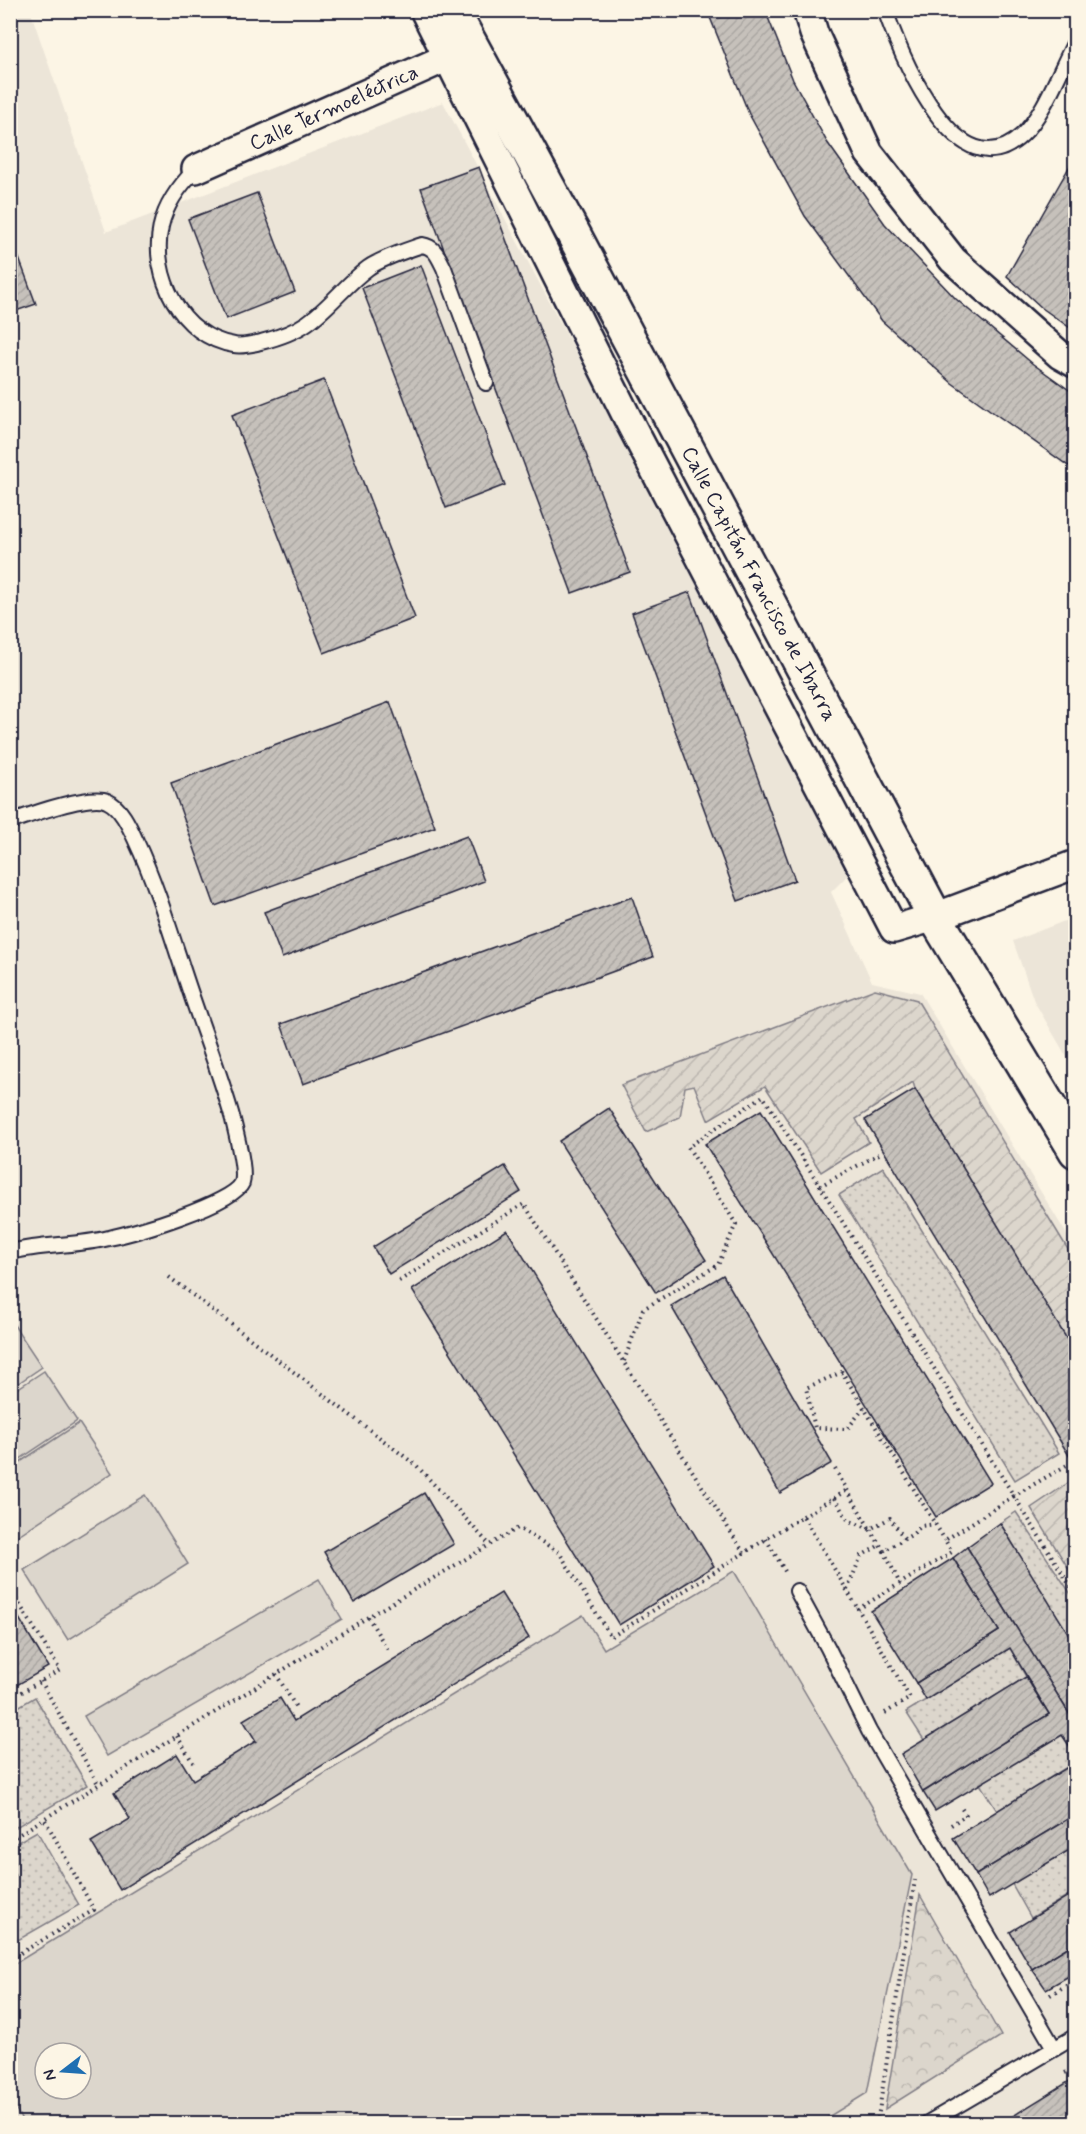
<svg xmlns="http://www.w3.org/2000/svg" width="1086" height="2134" font-family="Mynerve,sans-serif">
<style>
.built{fill:#ece5d8;fill-rule:evenodd}
.grass{fill:url(#grass-dots);stroke:#7f7c84;stroke-width:1.5}
.forest{fill:url(#forest-crowns);stroke:#7f7c84;stroke-width:1.5}
.garden{fill:url(#garden-furrows);stroke:#7f7c84;stroke-width:1.5}
.pitch{fill:#dcd6cc;stroke:#7f7c84;stroke-width:1.5;fill-rule:evenodd}
.building{fill:url(#building-hatch);stroke:#22223b;stroke-width:1.5}
.lines{fill:none;stroke-linecap:round;stroke-linejoin:round}
.service-casing{stroke:#22223b;stroke-width:18}
.minor-casing{stroke:#22223b;stroke-width:32}
.tertiary-casing{stroke:#22223b;stroke-width:38}
.path{stroke:#22223b;stroke-width:4;stroke-dasharray:1.5 4.5;stroke-linecap:butt}
.service{stroke:#fcf5e5;stroke-width:14}
.minor{stroke:#fcf5e5;stroke-width:27}
.tertiary{stroke:#fcf5e5;stroke-width:33}
.labels{text-anchor:middle;dominant-baseline:central;stroke-width:4.5;stroke-linejoin:round;paint-order:stroke}
.street-label{font-size:21px;fill:#22223b;stroke:#fcf5e5}
</style>
<defs>
<pattern id="grass-dots" width="8" height="8" patternUnits="userSpaceOnUse" patternTransform="scale(1.5)"><rect width="8" height="8" fill="#dcd6cc"/><path d="M2 2h.1M6 6h.1" fill="none" stroke="#bcb7b0" stroke-width="1.8" stroke-linecap="round"/></pattern>
<pattern id="forest-crowns" width="20" height="18" patternUnits="userSpaceOnUse" patternTransform="scale(1.5)"><rect width="20" height="18" fill="#dcd6cc"/><path d="M2 6a3 3 0 1 1 6 0M12 15a3 3 0 1 1 6 0" fill="none" stroke="#bcb7b0"/></pattern>
<pattern id="garden-furrows" width="10" height="10" patternUnits="userSpaceOnUse" patternTransform="scale(1.5)"><rect width="10" height="10" fill="#dcd6cc"/><path d="M-1 1l2-2M0 10L10 0M9 11l2-2" fill="none" stroke="#bcb7b0"/></pattern>
<pattern id="building-hatch" width="6" height="6" patternUnits="userSpaceOnUse" patternTransform="scale(1.5)"><rect width="6" height="6" fill="#c6c1bb"/><path d="M-1 1l2-2M0 6l6-6M5 7l2-2" fill="none" stroke="#aaa6a2"/></pattern>
</defs>
<rect width="100%" height="100%" fill="#fcf5e5"/>
<filter id="ink" filterUnits="userSpaceOnUse"><feTurbulence type="fractalNoise" baseFrequency=".0167" numOctaves="2"/><feDisplacementMap in="SourceGraphic" scale="12" xChannelSelector="R" yChannelSelector="G"/><feConvolveMatrix kernelMatrix="1 2 1 2 8 2 1 2 1" color-interpolation-filters="sRGB"/></filter>
<g filter="url(#ink)">
<!-- built -->
<g class="built">
<path d="M30,10L106,232L443,102L852,871L831,892L872,982L920,993L1075,1248L1076,2123L11,2124L10,11ZM45,2053H81V2089H45Z"/>
<path d="M1075,917H1076L1075,1071L1034,1001L1013,941Z"/>
</g>
<!-- grass -->
<g class="grass">
<path d="M883,1167L1059,1453L1015,1480L839,1195Z"/>
<path d="M1016,1512L1075,1600V1646L1000,1523Z"/>
<path d="M1010,1648L1026,1677L924,1740L906,1712Z"/>
<path d="M35,1697L87,1785L11,1830V1711Z"/>
<path d="M1062,1735L1075,1755V1762L997,1811L980,1784Z"/>
<path d="M37,1831L79,1905L11,1944V1846Z"/>
<path d="M1075,1846V1891L1031,1918L1012,1884Z"/>
</g>
<!-- forest -->
<path class="forest" d="M920,1895L1001,2036L885,2109Z"/>
<!-- garden -->
<g class="garden">
<path d="M875,989L917,1000L1075,1261V1354L915,1089L913,1082L856,1119L869,1142L821,1172L765,1086L708,1120L694,1085L685,1087L680,1117L646,1132L621,1085Z"/>
<path d="M1071,1481L1076,1488L1075,1579L1031,1508Z"/>
</g>
<!-- pitch -->
<g class="pitch">
<path d="M10,1319L42,1367L11,1388H10Z"/>
<path d="M44,1371L77,1421L11,1465V1393Z"/>
<path d="M79,1423L112,1473L14,1538L11,1533V1468Z"/>
<path d="M145,1495L188,1564L68,1640L24,1570Z"/>
<path d="M734,1571L912,1875L867,2093L817,2124L23,2123L11,2099V1966L583,1615L604,1649ZM45,2053H81V2089H45Z"/>
<path d="M319,1579L342,1619L107,1756L84,1716Z"/>
</g>
<!-- building -->
<g class="building">
<path d="M707,10H765L793,80L827,142L885,224L956,299L1033,364L1076,395V468L1067,465L952,383L882,321L805,216L749,114Z"/>
<path d="M1076,155V332L1042,308L1007,276Z"/>
<path d="M479,167L630,572L572,593L421,188Z"/>
<path d="M257,193L295,292L226,319L188,219Z"/>
<path d="M10,234L36,304L10,313Z"/>
<path d="M421,265L505,485L446,508L362,288Z"/>
<path d="M324,380L415,618L324,653L232,415Z"/>
<path d="M690,592L795,880L738,901L632,613Z"/>
<path d="M390,702L435,827L215,906L171,783Z"/>
<path d="M467,836L484,881L282,958L264,912Z"/>
<path d="M632,897L653,957L303,1084L281,1024Z"/>
<path d="M915,1089L1076,1354V1467L865,1120Z"/>
<path d="M609,1108L706,1260L656,1293L559,1141Z"/>
<path d="M761,1110L991,1483L936,1517L705,1144Z"/>
<path d="M505,1166L521,1192L389,1274L373,1247Z"/>
<path d="M507,1230L714,1566L619,1625L412,1290Z"/>
<path d="M723,1275L832,1463L780,1493L671,1306Z"/>
<path d="M424,1493L454,1544L354,1603L324,1552Z"/>
<path d="M1000,1523L1076,1646V1725L967,1547Z"/>
<path d="M967,1547L1076,1725V1755L1062,1735L935,1811L923,1792L1049,1714L1010,1648L926,1700L916,1683L999,1631L953,1558Z"/>
<path d="M953,1558L999,1631L916,1683L871,1611Z"/>
<path d="M501,1593L529,1638L120,1890L91,1842L130,1819L114,1793L177,1754L193,1780L256,1741L243,1720L280,1698L294,1721Z"/>
<path d="M10,1603L48,1667L10,1689Z"/>
<path d="M1026,1677L1049,1714L923,1792L901,1754Z"/>
<path d="M1076,1762V1814L976,1875L953,1838Z"/>
<path d="M1076,1814V1846L989,1898L976,1875Z"/>
<path d="M1076,1891V1942L1032,1969L1010,1932Z"/>
<path d="M1076,1942V1972L1046,1989L1032,1969Z"/>
<path d="M1076,2077V2124H1000Z"/>
</g>
<g class="lines">
<!-- service casing -->
<g class="service-casing">
<g id="service">
<path d="M885,10C901,55 957,196 1022,135C1044,115 1061,67 1076,40"/>
<path d="M196,169C180,185 166,203 161,226C150,275 181,337 234,345C242,347 252,344 261,342C277,338 293,333 307,323C329,308 346,284 368,268C382,258 405,251 422,245C435,247 438,256 444,268L486,383"/>
<path d="M10,822C29,815 90,793 107,801C121,807 130,828 136,841C158,888 173,941 190,991C204,1033 221,1076 233,1120C236,1133 246,1171 242,1183C233,1204 134,1233 109,1238C77,1246 43,1244 10,1252"/>
<path d="M797,1591L828,1648L869,1731L1054,2048"/>
<path d="M926,2124L1076,2036"/>
</g>
</g>
<!-- minor casing -->
<g class="minor-casing">
<g id="minor">
<path d="M424,10L630,423L894,929L935,917L1076,864"/>
<path d="M807,10L814,33L869,153L953,260L1060,355L1076,364"/>
<path d="M196,169L464,50"/>
</g>
</g>
<!-- tertiary casing -->
<g class="tertiary-casing">
<path id="tertiary" d="M452,10L573,233L935,917L1076,1151"/>
</g>
<!-- path -->
<g class="path">
<path d="M879,1154L820,1186L1014,1496L1067,1465"/>
<path d="M169,1277L417,1466L489,1544"/>
<path d="M399,1281L524,1204L744,1553L803,1516L858,1609"/>
<path d="M624,1361L643,1309L718,1265L736,1224L688,1147L763,1096L820,1186"/>
<path d="M864,1408L847,1429L815,1428L806,1388L842,1372L945,1540"/>
<path d="M835,1469L870,1529"/>
<path d="M834,1498L847,1490"/>
<path d="M803,1516L834,1498L848,1520L870,1529"/>
<path d="M904,1538L890,1518L870,1529L884,1551L913,1534L921,1526L935,1524"/>
<path d="M766,1539L786,1573"/>
<path d="M884,1551L900,1584"/>
<path d="M10,1589L60,1670L10,1699"/>
<path d="M847,1590L861,1556L880,1545"/>
<path d="M368,1617L389,1652"/>
<path d="M276,1674L297,1709"/>
<path d="M41,1681L98,1784"/>
<path d="M885,1713L910,1698L858,1609L952,1552L945,1540L1014,1496L1076,1595"/>
<path d="M177,1736L195,1766"/>
<path d="M951,1825L966,1815L960,1806"/>
<path d="M10,1840L368,1617L518,1528L559,1552L611,1637L744,1553"/>
<path d="M10,1959L94,1910L44,1818"/>
<path d="M1050,1995L1076,1979"/>
<path d="M1065,2073L1076,2068"/>
<path d="M10,2114L15,2124"/>
<path d="M877,2124L915,1880"/>
</g>
<!-- service -->
<use href="#service" class="service"/>
<!-- minor -->
<use href="#minor" class="minor"/>
<!-- tertiary -->
<use href="#tertiary" class="tertiary"/>
</g>
</g>
<g class="labels">
<!-- street labels -->
<g class="street-label">
<text transform="translate(334 108) rotate(-24)">Calle Termoeléctrica</text>
<text transform="translate(759 584) rotate(62)">Calle Capitán Francisco de Ibarra</text>
</g>
</g>
<!-- margin -->
<rect width="1086" height="2134" fill="none" stroke="#fcf5e5" stroke-width="36"/>
<rect x="18" y="18" width="1050" height="2098" fill="none" stroke="#22223b" stroke-width="2" filter="url(#ink)"/>
<!-- north arrow -->
<g transform="translate(63 2071) rotate(253)"><circle r="28" fill="#fcf5e5" stroke="#a5a1a1" stroke-width="1.5"/>
<path d="M0-4.5L10 22L0 15L-10 22Z" fill="#1f6fb2"/>
<text y="-9" font-size="16" font-weight="bold" text-anchor="middle" fill="#22223b">N</text>
</g>
</svg>
